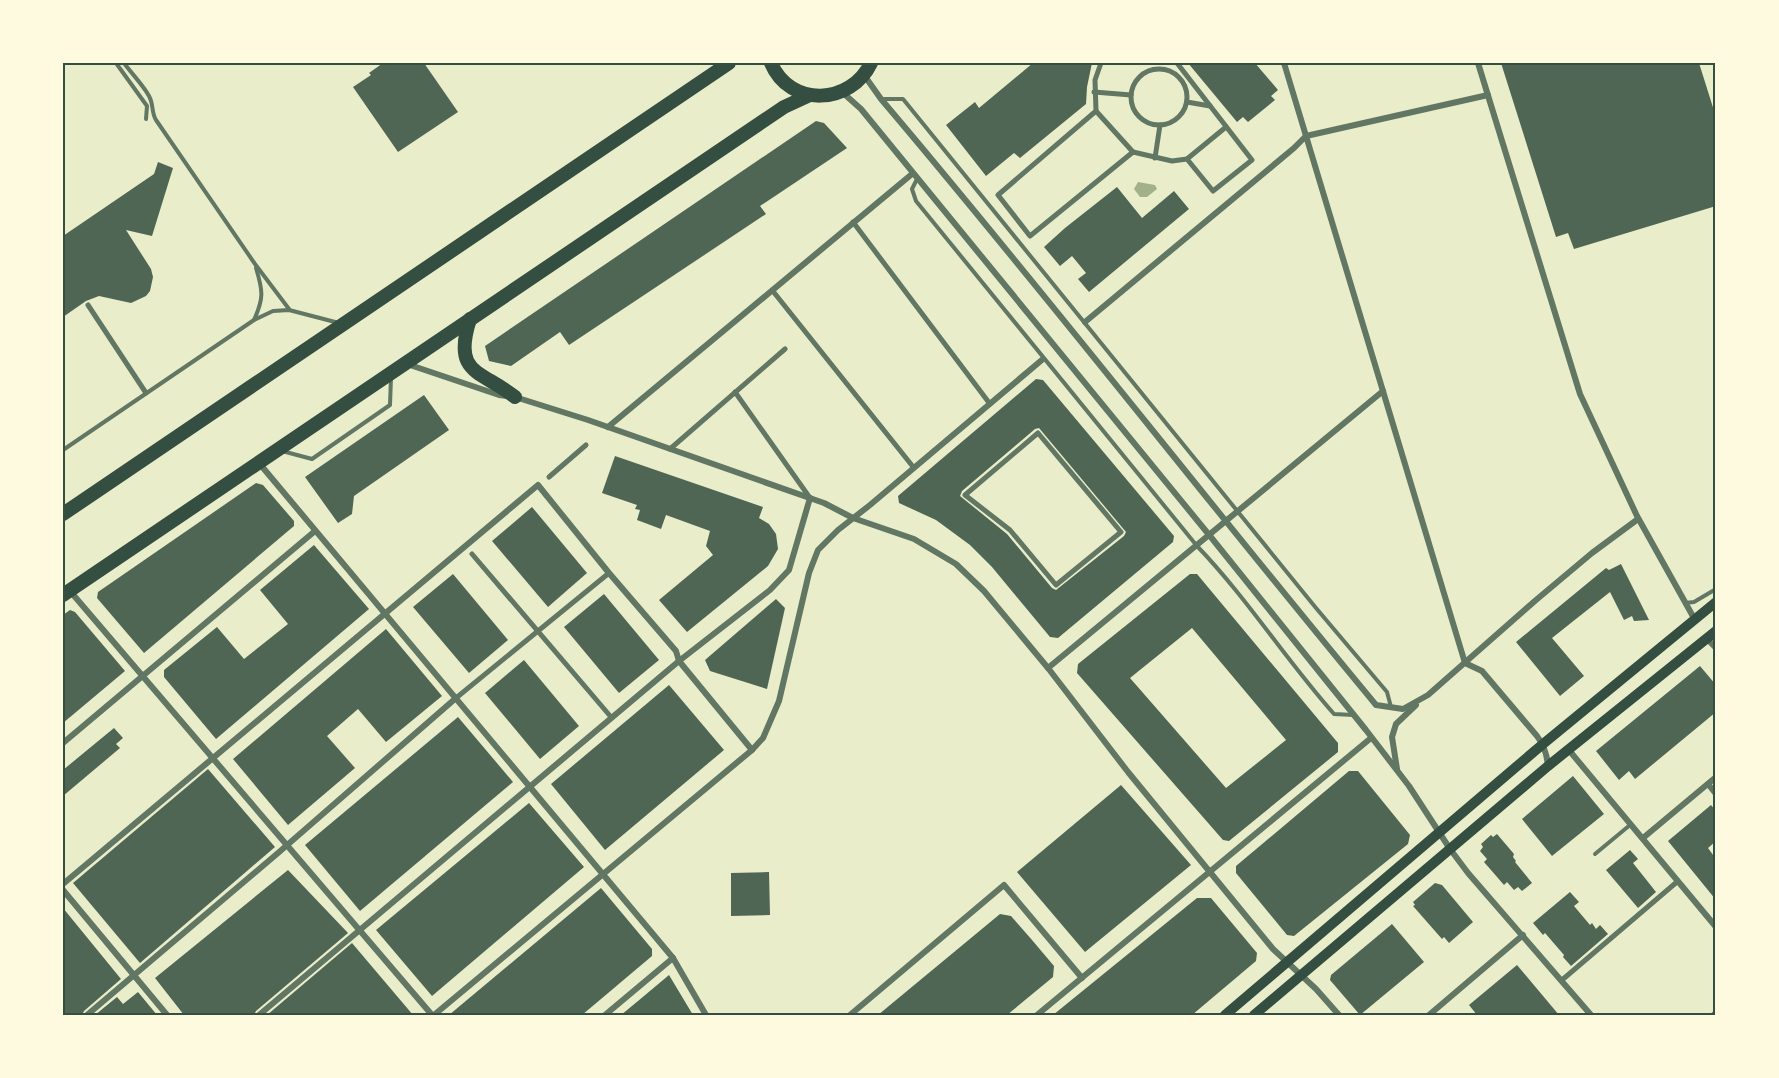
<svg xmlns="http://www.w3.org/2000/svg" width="1779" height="1078" font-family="'Titillium Web',sans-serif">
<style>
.water{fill:#a3b18a}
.building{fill:#4f6655;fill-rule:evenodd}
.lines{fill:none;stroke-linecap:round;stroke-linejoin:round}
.service{stroke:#617663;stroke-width:4}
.pedestrian{stroke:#617663;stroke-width:5}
.minor{stroke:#617663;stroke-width:6}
.secondary{stroke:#344e41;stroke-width:10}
.trunk{stroke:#344e41;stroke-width:14}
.neatline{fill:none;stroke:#344e41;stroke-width:2}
</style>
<rect width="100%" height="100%" fill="#e9edc9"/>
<!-- water -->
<path class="water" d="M1138,182L1155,185L1157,189L1147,197H1140L1134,189Z"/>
<!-- building -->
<g class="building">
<path d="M383,63H424L458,112L398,152L353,87L371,75L369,73Z"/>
<path d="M1033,63H1092L1087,87L1086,104L1020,158L1014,153L986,176L946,125L975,102L979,108Z"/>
<path d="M1188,63H1255L1278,90L1271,96L1275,100L1248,122L1243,117L1237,122Z"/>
<path d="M1501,63H1699L1716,117V206L1574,249L1568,233L1556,237Z"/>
<path d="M816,121L824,123L847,148L760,206L766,214L569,345L560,332L511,366L489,361L485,346Z"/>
<path d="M158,162L173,168L152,236L126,230L151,269L153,277L150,291L146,296L131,303L99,296L86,301L63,317V236L154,174Z"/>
<path d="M1117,187L1142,218L1174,191L1189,209L1089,292L1078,279L1086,273L1072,256L1060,266L1044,247L1065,228Z"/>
<path d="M1036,379L1043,380L1174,536L1173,542L1058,638L1050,637L992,567L970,545L936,520L899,503L898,496ZM1039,428L1126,532L1124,536L1056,590L1052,588L1007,534L960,496L962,491L1035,429Z"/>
<path d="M424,395L449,430L354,496L352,514L338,523L305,477Z"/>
<path d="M615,456L763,507L759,518L769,524L776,534L778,549L768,566L687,632L659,600L713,555L706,546L710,531L666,515L661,529L637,520L640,510L635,509L637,505L602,493Z"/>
<path d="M256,483L263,485L294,521V526L144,653L97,598L98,592Z"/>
<path d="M532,507L587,573L548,607L492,541Z"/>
<path d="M314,545L369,609L216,739L164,677V670L217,627L244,659L288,624L260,590Z"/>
<path d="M1621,564L1649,620L1634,621L1632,616L1624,620L1610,592L1552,638L1584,676L1560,696L1516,642L1606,568L1609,570Z"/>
<path d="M453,574L508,640L469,673L413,607Z"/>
<path d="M1190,574H1197L1338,743V752L1229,841L1223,840L1077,673L1078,664ZM1192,628L1286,740L1226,788L1130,678Z"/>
<path d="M604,594L659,660L619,693L564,627Z"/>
<path d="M776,599L785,608L767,689L710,671L705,660Z"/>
<path d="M70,610L75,612L125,671L63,723V615Z"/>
<path d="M386,629L442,696L386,742L358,709L327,736L355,768L288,825L233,759Z"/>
<path d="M524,660L579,726L540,759L485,693Z"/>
<path d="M1700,666L1716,685V712L1635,779L1629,771L1619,780L1596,751Z"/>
<path d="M669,685L724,750L605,850L551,784Z"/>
<path d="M458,717L513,782L360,911L305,845Z"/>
<path d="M114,728L123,738L116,744L120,748L63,796V770Z"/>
<path d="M208,769L275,847L140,963L73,883Z"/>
<path d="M1349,771H1358L1410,835L1408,844L1294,936L1287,935L1236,873V866Z"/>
<path d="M1573,776L1604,814L1552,856L1522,819Z"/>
<path d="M1121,785L1191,865L1085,952L1017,872Z"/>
<path d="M529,803L584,867L432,996L376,930Z"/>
<path d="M1711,805L1716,811V841L1708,848L1716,859V900L1668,841Z"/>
<path d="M1497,834L1514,854L1513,857L1516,861L1515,862L1532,883L1522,891L1518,887L1514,890L1507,882L1504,885L1484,862L1487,859L1480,851L1483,847L1481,844L1491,835L1493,837Z"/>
<path d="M1630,850L1638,859L1633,863L1656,892L1638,908L1606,870Z"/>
<path d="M288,870L348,933L256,1011L254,1015H184L155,978Z"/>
<path d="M769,872L770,915L731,916V873Z"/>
<path d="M1435,883L1442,885L1473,922L1449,943L1444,937L1442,939L1413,906L1415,905L1413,902Z"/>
<path d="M601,888L652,949V956L582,1015H449Z"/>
<path d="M1570,892L1579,902L1574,906L1590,925L1592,923L1596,929L1600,925L1608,934L1571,966L1563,957L1564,955L1545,933L1543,935L1533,923Z"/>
<path d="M1197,898H1211L1257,953L1256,961L1192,1015H1053Z"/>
<path d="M63,908L121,979L84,1011L82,1015H63Z"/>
<path d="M1000,914L1011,916L1032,940L1054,966L1053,977L1007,1015H878Z"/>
<path d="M1392,924L1424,962L1360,1015L1330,980L1331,975Z"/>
<path d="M352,943L413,1015H267Z"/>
<path d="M1517,965L1559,1015H1477L1469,1005Z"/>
<path d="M669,975L693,1015H621L638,1001Z"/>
<path d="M138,992L157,1015H95L117,997L123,1004Z"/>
</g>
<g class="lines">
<!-- service -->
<g class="service">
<path d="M116,63L147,106L146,119"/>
<path d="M124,63C132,74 143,85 149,96C154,105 151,112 156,120L255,264L289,309"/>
<path d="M881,99H903L1316,608L1387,692L1391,707"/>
<path d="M917,179L912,189L916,201L1197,546C1247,598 1286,660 1334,714L1353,715"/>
<path d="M254,320C264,298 263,291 256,268"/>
<path d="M63,450L254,320L273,311L289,310L339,323"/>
<path d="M282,451L312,459L390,405L391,377"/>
<path d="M1685,603L1694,602L1716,589"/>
<path d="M1595,854L1630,825"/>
</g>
<!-- pedestrian -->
<g class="pedestrian">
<path d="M1101,63L1095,80L1096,111L998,195L1030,236L1133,152L1172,161L1187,159L1213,191L1252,160L1177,63"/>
<circle cx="1159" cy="97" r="28"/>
<path d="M1094,92L1131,95"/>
<path d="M1187,102L1210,106"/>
<path d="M1096,111L1133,152"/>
<path d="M1155,158L1160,125"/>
<path d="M1187,159L1226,127"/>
<path d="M853,222L990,404"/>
<path d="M772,290L914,468"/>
<path d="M88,305L146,393"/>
<path d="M735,392L810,498"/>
<path d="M1038,433L1121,532L1056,585L1010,530L965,495Z"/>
<path d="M670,449L785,349"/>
<path d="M549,477L586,445"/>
<path d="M472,554L611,717"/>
<path d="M456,698L609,573"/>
<path d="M1562,980L1678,881"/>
<path d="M1713,1015L1716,1012"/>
</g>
<!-- minor -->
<g class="minor">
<path d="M1284,63L1465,663L1482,671L1537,736C1544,745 1547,754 1548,766"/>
<path d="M1478,63L1580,394L1637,516L1695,620"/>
<path d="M864,75L881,99C1050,298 1209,504 1376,705L1403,709L1428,695L1536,600L1592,553L1638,519"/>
<path d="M842,92L861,109L1210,536L1366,730L1409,786L1450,849L1468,873L1591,1015"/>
<path d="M1085,322L1294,148L1306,136L1488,95"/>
<path d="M407,364L499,395L515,397L588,420L824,503L853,518L914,539L956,564L984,591L1048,668L1128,772L1273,949L1316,989L1339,1015"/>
<path d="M608,427L912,174"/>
<path d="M259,463L673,958L706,1015"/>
<path d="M70,591L432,1015"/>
<path d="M1707,639L1716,648"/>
<path d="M1048,668L1383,391"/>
<path d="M63,743L315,531"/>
<path d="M1568,749L1716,927"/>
<path d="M1397,769L1392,737L1396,724L1416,705"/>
<path d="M1708,784L1716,794"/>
<path d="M1643,838L1716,777"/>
<path d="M63,884L538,485L609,573L676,651L679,661L752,750"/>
<path d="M63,890L167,1015"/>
<path d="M87,1015L278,853L456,698"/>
<path d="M259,1015L679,661L770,590L789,570L810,498"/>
<path d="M434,1015L752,750L763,738L779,701L809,573L818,550L838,530L870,505L1043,359"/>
<path d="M605,1015L673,958"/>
<path d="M850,1015L1004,885L1082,978"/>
<path d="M1037,1015L1371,738"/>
<path d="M1429,1015L1523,935"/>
</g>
<!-- secondary -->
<g class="secondary">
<path d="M1225,1015L1543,744L1716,602"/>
<path d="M1254,1015L1548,766L1716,631"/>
</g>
<!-- trunk -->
<g class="trunk">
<path d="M771,63C790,108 851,105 871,63"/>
<path d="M470,319C452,375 481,370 515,397"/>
<path d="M63,514L729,63"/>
<path d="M63,595L784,107L810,95"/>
</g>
</g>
<!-- border -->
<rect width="1779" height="1078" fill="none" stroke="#fefae0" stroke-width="129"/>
<rect x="64" y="64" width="1650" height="950" class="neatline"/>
</svg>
